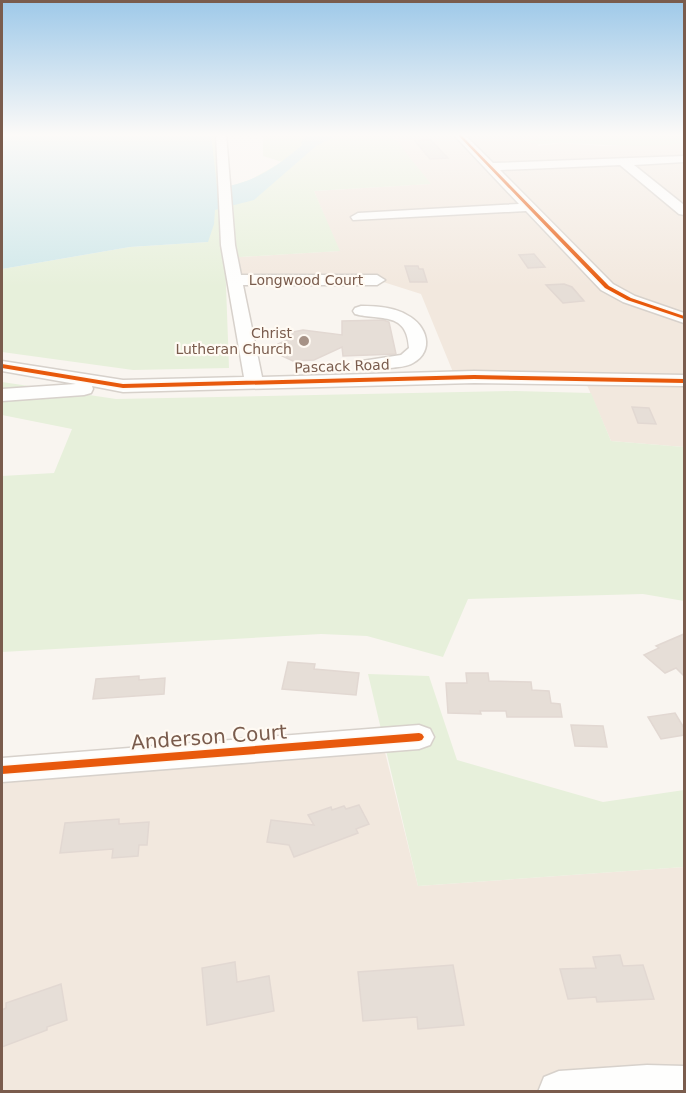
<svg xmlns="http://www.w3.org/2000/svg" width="686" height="1093" font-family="'DejaVu Sans',sans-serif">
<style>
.residential{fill:#f2e8de}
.green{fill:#e7f0db}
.water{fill:#d0e8ea}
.building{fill:#e6ded7;stroke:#e2d8d2;stroke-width:1.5}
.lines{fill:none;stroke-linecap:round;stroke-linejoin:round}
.minor-casing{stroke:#d7d1cb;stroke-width:3}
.minor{fill:#fefefd;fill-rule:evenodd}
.cycleway-casing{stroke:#fffaf3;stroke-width:3}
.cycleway{fill:#e8590c;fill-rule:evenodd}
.poi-dot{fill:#a69286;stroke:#fffaf3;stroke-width:2}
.labels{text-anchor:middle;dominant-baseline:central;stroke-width:4.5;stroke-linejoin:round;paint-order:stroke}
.far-street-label{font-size:14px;fill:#7a5c4d;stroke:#fffaf3}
.far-poi-label{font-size:14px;fill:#7a5c4d;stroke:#fffaf3;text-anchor:end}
.near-street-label{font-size:20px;fill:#7a5c4d;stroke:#fffaf3}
</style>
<rect width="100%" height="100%" fill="#f9f5f0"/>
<!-- residential -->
<g class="residential">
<path d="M391,134H541L538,146L562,143L602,146L684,143V447L611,441L584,378L455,377L421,294L377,280L225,279L224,258L339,251L314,191L430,184Z"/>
<path d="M382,740L418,886L684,867V1091L2,1092V770Z"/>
</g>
<!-- green -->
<g class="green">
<path d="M211,134H221L228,187L252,179L282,162L263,156V134H391L431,184L314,191L340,251L225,258L229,368L133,370L2,352V269L130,247L208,242Z"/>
<path d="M541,134H684V143C645,149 604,144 564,143C551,142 541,147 528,142L541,137Z"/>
<path d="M2,382L116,399L515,391L591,393L611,441L684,447V601L643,594L468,599L443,657L367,636L321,634L2,652V476L54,473L72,429L2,415Z"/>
<path d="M368,674L429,676L457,760L603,802L684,790V867L418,886Z"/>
</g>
<!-- water -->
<path class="water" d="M2,134H211L217,187C250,186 278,166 302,145L301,142L306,137L303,134H340L316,146L254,200L215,210L214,224L208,242L130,247L2,269Z"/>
<!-- building -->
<g class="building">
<path d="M431,140L448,158L430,159L415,141Z"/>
<path d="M534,254L545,267L528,268L519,255Z"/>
<path d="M405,266H418L419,269H423L427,282H410Z"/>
<path d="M564,284L572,287L584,301L563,303L546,285Z"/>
<path d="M383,320L389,322L396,354L343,356L342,347L314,360L293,361L278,354V344L292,338L288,333L303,330L342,335V321Z"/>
<path d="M632,407L649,408L656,424L638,423Z"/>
<path d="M684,634V676L676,668L665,673L644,655L659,648L656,646Z"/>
<path d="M288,662L315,664L314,669L359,673L356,695L282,689Z"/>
<path d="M466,673H488L489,681L531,682L532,690L549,691L551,703L560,704L562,717H507L506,711H480L481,714L448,713L446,683H467Z"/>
<path d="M139,676V680L165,678L164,694L93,699L96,679Z"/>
<path d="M675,713L684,728V735L661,739L648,717Z"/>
<path d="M571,725L603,726L607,747L575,746Z"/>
<path d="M359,805L369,824L356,829L358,833L294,857L289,845L267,842L271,820L314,825L308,815L331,807L332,810L344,806L346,809Z"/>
<path d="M119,819V824L149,822L147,845H139L138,856L112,858L113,849L60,853L65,823Z"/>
<path d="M620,955L623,966L643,965L654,999L597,1002L596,997L568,999L560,969L596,968L593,957Z"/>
<path d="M235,962L237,982L269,976L274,1011L207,1025L202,968Z"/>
<path d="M453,965L464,1025L418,1029L417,1017L363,1021L358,972Z"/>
<path d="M61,984L67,1020L47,1027V1030L2,1047V1010L6,1008V1003Z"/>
</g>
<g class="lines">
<!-- minor casing -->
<g class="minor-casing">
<g id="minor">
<path d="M216,134H226L235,245L241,275H377L385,280L377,285H243L262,377L474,371L684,375V386L474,383L123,392L92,386L93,389L91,393L84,395L2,401V389L76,384L2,371V361L123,380L244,377L221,245Z"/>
<path d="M453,134H464L493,163L684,156V162L634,165L684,205V215L679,214L620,165L500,170L613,284L635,296L684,313V323L623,302L601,290L526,211L353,220L351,217L358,213L519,204Z"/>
<path d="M361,306C376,306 394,307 407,315C427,325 435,351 413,363C407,367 397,367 390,368C380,369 371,371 362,369L359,365L362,361L401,355L409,348C407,311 381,321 355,314L353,311L355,308Z"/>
<path d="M419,725L430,729L434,737L430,745L419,749L2,782V758Z"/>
<path d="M647,1065L684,1066V1092H538L544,1077L559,1071Z"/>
</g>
</g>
<!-- minor -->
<use href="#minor" class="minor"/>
<!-- cycleway casing -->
<g class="cycleway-casing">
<g id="cycleway">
<path d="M460,134L609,286L631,298L684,316V319L627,300L605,288L457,134Z"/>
<path d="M2,364L123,384L474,375L684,379V383L474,379L123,388L2,368Z"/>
<path d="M419,733L422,734L424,737L422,740L419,741L2,774V766Z"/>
</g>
</g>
<!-- cycleway -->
<use href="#cycleway" class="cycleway"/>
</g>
<!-- sky -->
<linearGradient id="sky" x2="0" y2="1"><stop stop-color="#9ec9e9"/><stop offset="0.47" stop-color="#fcfaf8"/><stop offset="1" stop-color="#fcfaf8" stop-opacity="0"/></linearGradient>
<rect width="686" height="287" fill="url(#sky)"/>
<!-- markers -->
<circle class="poi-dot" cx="304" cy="341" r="6"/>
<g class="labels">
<!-- far-street labels -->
<g class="far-street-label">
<text x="306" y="280">Longwood Court</text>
<text transform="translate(342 366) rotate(-2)">Pascack Road</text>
</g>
<!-- far-poi labels -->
<g class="far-poi-label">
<text x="292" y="333">Christ<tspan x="292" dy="16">Lutheran Church</tspan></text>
</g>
<!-- near-street labels -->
<g class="near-street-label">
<text transform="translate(209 737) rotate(-4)">Anderson Court</text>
</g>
</g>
<!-- border -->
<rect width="686" height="1093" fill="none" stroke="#7a5c4d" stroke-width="6"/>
</svg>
